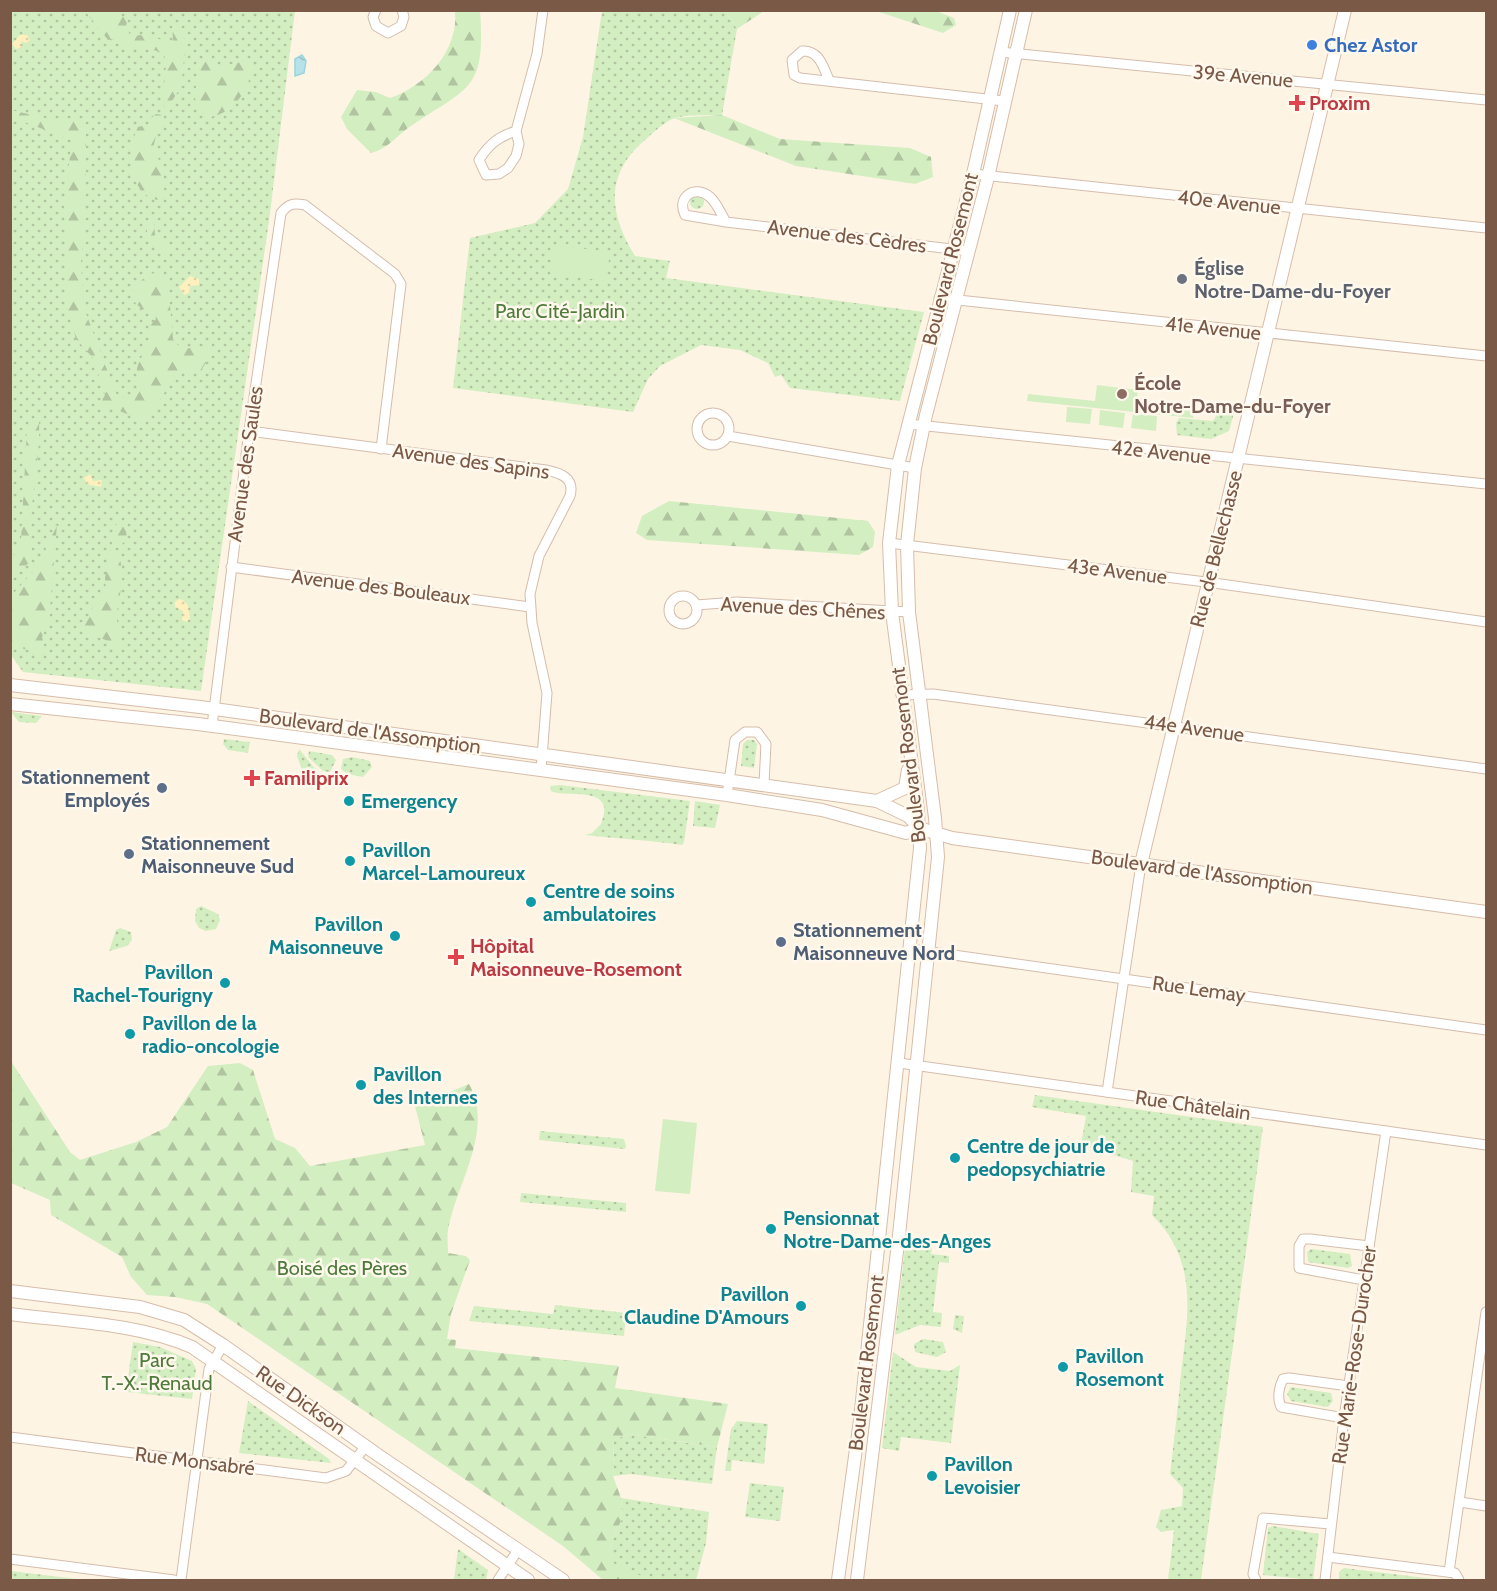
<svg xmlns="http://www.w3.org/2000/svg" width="1497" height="1591" font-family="Cabin,sans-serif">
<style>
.green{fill:url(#green-dots)}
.forest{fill:url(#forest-firs)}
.sand{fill:url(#sand-dots)}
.pitch{fill:#d3eec1}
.water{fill:url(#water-ripples);stroke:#9bd4dd;stroke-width:1.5}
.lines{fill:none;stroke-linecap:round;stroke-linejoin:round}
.street-casing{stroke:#d4bdac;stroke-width:11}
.secondary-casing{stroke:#d7bda9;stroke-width:14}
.street{stroke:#fff;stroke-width:9}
.secondary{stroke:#fff;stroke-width:12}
.shop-dot{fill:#3f7fe0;stroke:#fff8ed;stroke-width:2}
.health-dot{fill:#e0444e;stroke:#fff8ed;stroke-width:2}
.worship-dot{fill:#6b7280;stroke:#fff8ed;stroke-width:2}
.education-dot{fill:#8d6e63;stroke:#fff8ed;stroke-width:2}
.service-dot{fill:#5c6f8a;stroke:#fff8ed;stroke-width:2}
.culture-dot{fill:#0f9aa8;stroke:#fff8ed;stroke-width:2}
.labels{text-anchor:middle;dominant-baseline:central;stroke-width:5;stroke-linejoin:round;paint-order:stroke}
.shop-label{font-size:20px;font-weight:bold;fill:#366cbe;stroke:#fff8ed;text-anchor:start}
.street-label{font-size:20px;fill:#7a5947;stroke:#fff8ed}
.health-label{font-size:20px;font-weight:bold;fill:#be3a42;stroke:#fff8ed;text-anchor:start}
.worship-label{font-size:20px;font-weight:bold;fill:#5b616d;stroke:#fff8ed;text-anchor:start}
.park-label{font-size:20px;fill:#4e7b3b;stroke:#fff8ed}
.education-label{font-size:20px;font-weight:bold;fill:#785e54;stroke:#fff8ed;text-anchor:start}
.service-label{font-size:20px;font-weight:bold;fill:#4e5e75;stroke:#fff8ed;text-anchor:start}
.culture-label{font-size:20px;font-weight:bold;fill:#0d838f;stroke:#fff8ed;text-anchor:start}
</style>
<defs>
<pattern id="green-dots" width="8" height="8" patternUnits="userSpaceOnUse" patternTransform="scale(1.5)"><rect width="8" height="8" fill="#d3eec1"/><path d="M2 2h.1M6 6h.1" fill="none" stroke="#b0c49f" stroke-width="1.8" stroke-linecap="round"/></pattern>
<pattern id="forest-firs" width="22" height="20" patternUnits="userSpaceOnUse" patternTransform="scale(1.5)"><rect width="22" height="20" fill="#d3eec1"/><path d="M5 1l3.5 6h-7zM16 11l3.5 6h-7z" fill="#b0c49f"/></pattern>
<pattern id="sand-dots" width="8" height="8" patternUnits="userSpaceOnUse" patternTransform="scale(1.5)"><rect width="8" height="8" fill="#fff0be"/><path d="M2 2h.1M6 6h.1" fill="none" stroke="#ded0a5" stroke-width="1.8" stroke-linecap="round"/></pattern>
<pattern id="water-ripples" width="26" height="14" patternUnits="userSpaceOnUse" patternTransform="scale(1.5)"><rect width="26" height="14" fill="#b6e3ea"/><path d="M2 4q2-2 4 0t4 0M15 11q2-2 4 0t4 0" fill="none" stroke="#99bbbf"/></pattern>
</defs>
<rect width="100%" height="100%" fill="#fef4e4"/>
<!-- green -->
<g class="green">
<path d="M11,11H295L269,221L201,691L23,672L11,655Z"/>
<path d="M602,11H726L737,29L722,115C707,116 689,114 675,118C665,121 653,133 645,140C604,175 609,214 635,256L670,261L666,278L924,312L900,401L790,388L781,375L775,377L768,363L740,350L701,345L660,366L648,379L633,412L453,388L470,238L535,223L568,189L583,137Z"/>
<circle cx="697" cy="202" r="7"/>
<path d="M1223,401L1235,409L1229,431L1211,439L1177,435L1176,423L1179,418L1213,421C1219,415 1214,406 1223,401Z"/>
<path d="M11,712L42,716L36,723L19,722Z"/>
<path d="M224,739L250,742L248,753L228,750L223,744Z"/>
<path d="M747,740H754L757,744L754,768L741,766L743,744Z"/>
<path d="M299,749L321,776L316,786L306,781L297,756Z"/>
<path d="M309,751L332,755L336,760L330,772L323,771L308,757Z"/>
<path d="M352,757L370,761L372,767L363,777L347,774L341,769L343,759Z"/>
<path d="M560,785L690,801L684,842L682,845C650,840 618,839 585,835L592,833L601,824C618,783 566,799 551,791L550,786Z"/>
<path d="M695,801L720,805L715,828L693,826Z"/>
<path d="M201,906L218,914L220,920L216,929L206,931L199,928L195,921L196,909Z"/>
<path d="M120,928L131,932L132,940L127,946L109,951L116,930Z"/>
<path d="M1035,1095L1263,1127L1201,1580H1168L1174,1530L1161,1532L1156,1527L1161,1510L1182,1506L1183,1488L1170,1474C1174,1440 1178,1407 1181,1373C1188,1316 1199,1261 1152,1215L1154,1196L1131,1192L1133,1161L1081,1145L1086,1116L1032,1107Z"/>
<path d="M540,1131L624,1139L626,1147L624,1149L539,1140Z"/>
<path d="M521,1193L626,1203V1212L520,1202Z"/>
<path d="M906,1239L933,1242L931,1254L949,1256V1263L939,1262L933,1312L942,1313L941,1327L920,1325L895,1335Z"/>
<path d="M1311,1249L1350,1254L1352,1266L1348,1268L1308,1262L1307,1252Z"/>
<path d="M555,1305L626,1313L624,1336L469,1321L474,1306L553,1314Z"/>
<path d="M955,1315L964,1316L962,1333L953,1329Z"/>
<path d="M923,1339L943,1342L946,1352L937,1357L915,1352L914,1344Z"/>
<path d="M133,1342L160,1347L192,1361L196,1369L192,1399L126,1392Z"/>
<path d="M893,1352L916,1367L950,1371L960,1365L951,1443L901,1437L899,1451L882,1448Z"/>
<path d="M1291,1387L1331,1393L1333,1401L1328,1407L1291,1401L1287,1394Z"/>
<path d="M248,1401L329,1459L331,1463L239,1453Z"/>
<path d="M737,1421L768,1424L764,1464L732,1460L731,1471H725L731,1429Z"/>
<path d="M628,1434L717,1447L712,1484L631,1474L613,1476L614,1440Z"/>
<path d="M750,1483L784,1487L780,1521L745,1517Z"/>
<path d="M621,1498L709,1512L706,1543L696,1580H650L610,1563L612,1539L622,1519Z"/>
<path d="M1273,1526L1319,1534L1313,1580L1263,1575L1268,1528Z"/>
<path d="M458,1549L488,1570L486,1580H454Z"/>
<path d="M1344,1568L1442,1580H1339V1572Z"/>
<path d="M10,1571H11L85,1580H11Z"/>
</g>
<!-- forest -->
<g class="forest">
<path d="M85,11H113L128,19L126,26L131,37L140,35L173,42L172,19L186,41L181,87L168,107L164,106L161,91L167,88L163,77L166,68L164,53L139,46L135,49L123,47L118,38L108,40Z"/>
<path d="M455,11H480C486,92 469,86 408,128C395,138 387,149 371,153L347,129L341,117L357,90L376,92L390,98C426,86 459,50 455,11Z"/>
<path d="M726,11H764L737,29Z"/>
<path d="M876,11H936L954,18L956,25L943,33Z"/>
<path d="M210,61L214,68L246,61L251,65C253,89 227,122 202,116L194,96L201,63Z"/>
<path d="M11,110L62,122L65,119H76L86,130L85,223L81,258L83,305L115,392L120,398H133C141,386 134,377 138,365C144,348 153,349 149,326L156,319L153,312L142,309L132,300C133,283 142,279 156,272L168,283L173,339L181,349L209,346L212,353L200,372L179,371L145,422L111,407L103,409L100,404L105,395L93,358L76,339L67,306L64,202L72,140L11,117Z"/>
<path d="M156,114L163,115L165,126C156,130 155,140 153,149C163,164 165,178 164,196L157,200C127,192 127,149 138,127L151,124L150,119Z"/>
<path d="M722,115L780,139L910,148L931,157L933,177L915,184L796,166L674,118Z"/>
<path d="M149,220L154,221L155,236L167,246V254C154,249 142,236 149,220Z"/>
<path d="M33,419L39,421C41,467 25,513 33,558L16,576L11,562L21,540L27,429Z"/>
<path d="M669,501L868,521L875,532L873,547L859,555L647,540L636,533L642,516Z"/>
<path d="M118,521L125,522L127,540L119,546L112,544L111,537Z"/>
<path d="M57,524L49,621L42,637L45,649L44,655L11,645V596L38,566Z"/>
<path d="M110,550C132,561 118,595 117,615C116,626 122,635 119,647L111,648L108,641L88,633L84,625L94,605L106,592L105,578Z"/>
<path d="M11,1061L70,1152L80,1160L136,1142L167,1127L208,1066L240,1063L253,1070L275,1139L295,1148L310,1166L425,1145L415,1106L469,1084C495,1130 456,1184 448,1230C447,1237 448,1246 448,1253L466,1256L470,1260L451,1314L447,1339L456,1340L455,1348L619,1366L615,1388L728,1404L717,1447L628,1434L614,1440L613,1476L621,1498L622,1519L612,1539L611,1562L650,1580H603L563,1546L207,1304L175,1297L147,1295L131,1277L122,1257L51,1215L50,1200L11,1183Z"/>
</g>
<!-- sand -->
<g class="sand">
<path d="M20,35H27L30,40L26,43L22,41L21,47L16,49L12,44Z"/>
<path d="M190,276L199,279V285L190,286L189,293L184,295L179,287Z"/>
<path d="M90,474L93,481L102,480L101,487L87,484L84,478Z"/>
<path d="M179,599L183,600L188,605L190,618L187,622L182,620L183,611L175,607V602Z"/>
</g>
<!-- pitch -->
<g class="pitch">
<path d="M554,245L610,252L606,281L550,273Z"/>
<path d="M1097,385L1138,390L1136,406L1194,411L1193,418L1027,401L1028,394L1095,401Z"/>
<path d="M1067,407L1092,409L1090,424L1066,422Z"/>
<path d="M1100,410L1125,413L1123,428L1099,425Z"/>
<path d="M1133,414L1157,416L1156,431L1131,428Z"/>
<path d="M663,1119L697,1123L690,1194L655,1191Z"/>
</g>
<!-- water -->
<path class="water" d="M302,55L306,61L304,73L295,76V59Z"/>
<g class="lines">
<!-- street casing -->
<g class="street-casing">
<g id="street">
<path d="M376,10L373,17L376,26L388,33L401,26L404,17L402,10"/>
<path d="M1000,52L1486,100"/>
<path d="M829,80C823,66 819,50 802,51L792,60L794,75L800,78L1004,101"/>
<path d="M516,131C498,137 489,144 479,160L486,175L499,174L508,168L516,156L519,144L516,131L537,54L543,10"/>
<path d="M973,174L1486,228"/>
<path d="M726,222L685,215C676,197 695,184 710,197C717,203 721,214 726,222L968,251"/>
<path d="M939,298L1486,356"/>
<circle cx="713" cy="429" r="16"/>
<path d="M908,424L1486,484"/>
<path d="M249,431L546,470C561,473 575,478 570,496L539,556L530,594L532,623L547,693L541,770"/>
<path d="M728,436L915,468"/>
<path d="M889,543L1214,583L1486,622"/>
<path d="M231,567L530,607"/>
<circle cx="683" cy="610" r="14"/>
<path d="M696,605L737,602L909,612"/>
<path d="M901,695L933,694L1486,769"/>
<path d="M212,726L249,431L281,213C289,203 294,203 305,205L395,274L401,284L381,449"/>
<path d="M727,795L735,740L745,732H757L766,744L764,784"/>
<path d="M911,949L1486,1030"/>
<path d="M899,1063L1486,1145"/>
<path d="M1107,1092L1141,864"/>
<path d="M1364,1280L1299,1268V1246L1303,1239H1310L1369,1246"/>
<path d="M1344,1418L1281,1407C1277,1398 1279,1387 1283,1379L1289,1378L1349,1386"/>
<path d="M10,1437L326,1478L346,1471L366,1446"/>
<path d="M1460,1502L1486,1506"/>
<path d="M1328,1557L1455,1573L1459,1580"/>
<path d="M10,1559L174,1580"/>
<path d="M1449,1572L1486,1312"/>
<path d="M181,1580L209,1369L223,1345"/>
<path d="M498,1580L518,1550"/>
<path d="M1256,1580L1253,1574L1263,1518L1330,1524"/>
<path d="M1325,1580L1344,1418L1386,1131"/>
</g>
</g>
<!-- secondary casing -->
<g class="secondary-casing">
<g id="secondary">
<path d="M10,685L200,707L877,801L908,816L919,828L952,838L1486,912"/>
<path d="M10,704L198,724L727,795L822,810L906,833L919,828"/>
<path d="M877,801L905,788L908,770"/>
<path d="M1141,864L1345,10"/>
<path d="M10,1291L140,1307L184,1320L223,1345L378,1455L563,1580"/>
<path d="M10,1314C71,1322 136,1323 192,1347L528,1580"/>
<path d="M838,1580L860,1420L920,848L918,811L892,612L889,543L898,465L973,174L1010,10"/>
<path d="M857,1580L899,1235L938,857L935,818L909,612L907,545L915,468L926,415L988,177L1026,10"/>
</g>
</g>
<!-- street -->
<use href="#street" class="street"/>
<!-- secondary -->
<use href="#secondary" class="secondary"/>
</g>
<!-- markers -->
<circle class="shop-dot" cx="1312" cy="45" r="6"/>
<g class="health-dot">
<path d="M1294 94h6v6h6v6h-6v6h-6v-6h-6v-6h6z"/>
<path d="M249 769h6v6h6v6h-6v6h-6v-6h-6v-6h6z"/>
<path d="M453 948h6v6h6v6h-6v6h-6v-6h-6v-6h6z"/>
</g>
<circle class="worship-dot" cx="1182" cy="279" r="6"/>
<circle class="education-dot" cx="1122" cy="394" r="6"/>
<g class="service-dot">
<circle cx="162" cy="788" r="6"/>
<circle cx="129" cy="854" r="6"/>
<circle cx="781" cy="942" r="6"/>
</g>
<g class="culture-dot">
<circle cx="349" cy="801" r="6"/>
<circle cx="350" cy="861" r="6"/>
<circle cx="531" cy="902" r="6"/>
<circle cx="395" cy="936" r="6"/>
<circle cx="225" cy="983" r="6"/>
<circle cx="130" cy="1034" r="6"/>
<circle cx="361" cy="1085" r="6"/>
<circle cx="955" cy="1158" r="6"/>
<circle cx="771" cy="1229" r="6"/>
<circle cx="801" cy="1306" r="6"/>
<circle cx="1063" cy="1367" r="6"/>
<circle cx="932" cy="1476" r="6"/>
</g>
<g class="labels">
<!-- shop labels -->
<g class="shop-label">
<text x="1324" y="45">Chez Astor</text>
</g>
<!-- street labels -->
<g class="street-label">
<text transform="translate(1243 76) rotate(5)">39e Avenue</text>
<text transform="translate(1229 202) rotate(6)">40e Avenue</text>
<text transform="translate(847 236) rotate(7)">Avenue des Cèdres</text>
<text transform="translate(950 259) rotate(-76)">Boulevard Rosemont</text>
<text transform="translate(1213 328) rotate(6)">41e Avenue</text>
<text transform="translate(1161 452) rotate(6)">42e Avenue</text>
<text transform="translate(471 461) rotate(8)">Avenue des Sapins</text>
<text transform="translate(245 464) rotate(-82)">Avenue des Saules</text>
<text transform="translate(1216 549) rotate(-76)">Rue de Bellechasse</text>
<text transform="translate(1117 571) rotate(7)">43e Avenue</text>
<text transform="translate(381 587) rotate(7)">Avenue des Bouleaux</text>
<text transform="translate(803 608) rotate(3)">Avenue des Chênes</text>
<text transform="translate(1194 728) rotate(8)">44e Avenue</text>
<text transform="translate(370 731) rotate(8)">Boulevard de l'Assomption</text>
<text transform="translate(908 755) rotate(-97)">Boulevard Rosemont</text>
<text transform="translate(1202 872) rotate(8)">Boulevard de l'Assomption</text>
<text transform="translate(1199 989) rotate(8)">Rue Lemay</text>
<text transform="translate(1193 1105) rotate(8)">Rue Châtelain</text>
<text transform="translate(1354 1355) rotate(-82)">Rue Marie-Rose-Durocher</text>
<text transform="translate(866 1363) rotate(-83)">Boulevard Rosemont</text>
<text transform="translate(301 1400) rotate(35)">Rue Dickson</text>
<text transform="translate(195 1461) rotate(7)">Rue Monsabré</text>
</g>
<!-- health labels -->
<g class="health-label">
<text x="1309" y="103">Proxim</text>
<text x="264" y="778">Familiprix</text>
<text x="470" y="946">Hôpital<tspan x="470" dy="23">Maisonneuve-Rosemont</tspan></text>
</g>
<!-- worship labels -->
<g class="worship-label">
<text x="1194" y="268">Église<tspan x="1194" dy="23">Notre-Dame-du-Foyer</tspan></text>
</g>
<!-- park labels -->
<g class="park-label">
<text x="560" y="311">Parc Cité-Jardin</text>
<text x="342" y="1268">Boisé des Pères</text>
<text x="157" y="1360">Parc<tspan x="157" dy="23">T.-X.-Renaud</tspan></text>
</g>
<!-- education labels -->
<g class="education-label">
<text x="1134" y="383">École<tspan x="1134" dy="23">Notre-Dame-du-Foyer</tspan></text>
</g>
<!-- service labels -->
<g class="service-label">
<text x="150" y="777" text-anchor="end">Stationnement<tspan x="150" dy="23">Employés</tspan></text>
<text x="141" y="843">Stationnement<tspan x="141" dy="23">Maisonneuve Sud</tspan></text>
<text x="793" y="930">Stationnement<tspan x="793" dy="23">Maisonneuve Nord</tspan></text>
</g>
<!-- culture labels -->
<g class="culture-label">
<text x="361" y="801">Emergency</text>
<text x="362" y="850">Pavillon<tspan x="362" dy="23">Marcel-Lamoureux</tspan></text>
<text x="543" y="891">Centre de soins<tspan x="543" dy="23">ambulatoires</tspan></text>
<text x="383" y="924" text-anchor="end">Pavillon<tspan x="383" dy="23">Maisonneuve</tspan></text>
<text x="213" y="972" text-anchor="end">Pavillon<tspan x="213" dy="23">Rachel-Tourigny</tspan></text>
<text x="142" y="1023">Pavillon de la<tspan x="142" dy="23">radio-oncologie</tspan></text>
<text x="373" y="1074">Pavillon<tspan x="373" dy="23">des Internes</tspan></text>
<text x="967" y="1146">Centre de jour de<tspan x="967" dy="23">pedopsychiatrie</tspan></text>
<text x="783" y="1218">Pensionnat<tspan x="783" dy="23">Notre-Dame-des-Anges</tspan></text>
<text x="789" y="1294" text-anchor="end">Pavillon<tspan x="789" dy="23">Claudine D'Amours</tspan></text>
<text x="1075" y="1356">Pavillon<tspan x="1075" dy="23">Rosemont</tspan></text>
<text x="944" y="1464">Pavillon<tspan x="944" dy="23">Levoisier</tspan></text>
</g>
</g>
<!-- border -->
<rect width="1497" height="1591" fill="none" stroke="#7a5947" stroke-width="24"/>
</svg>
